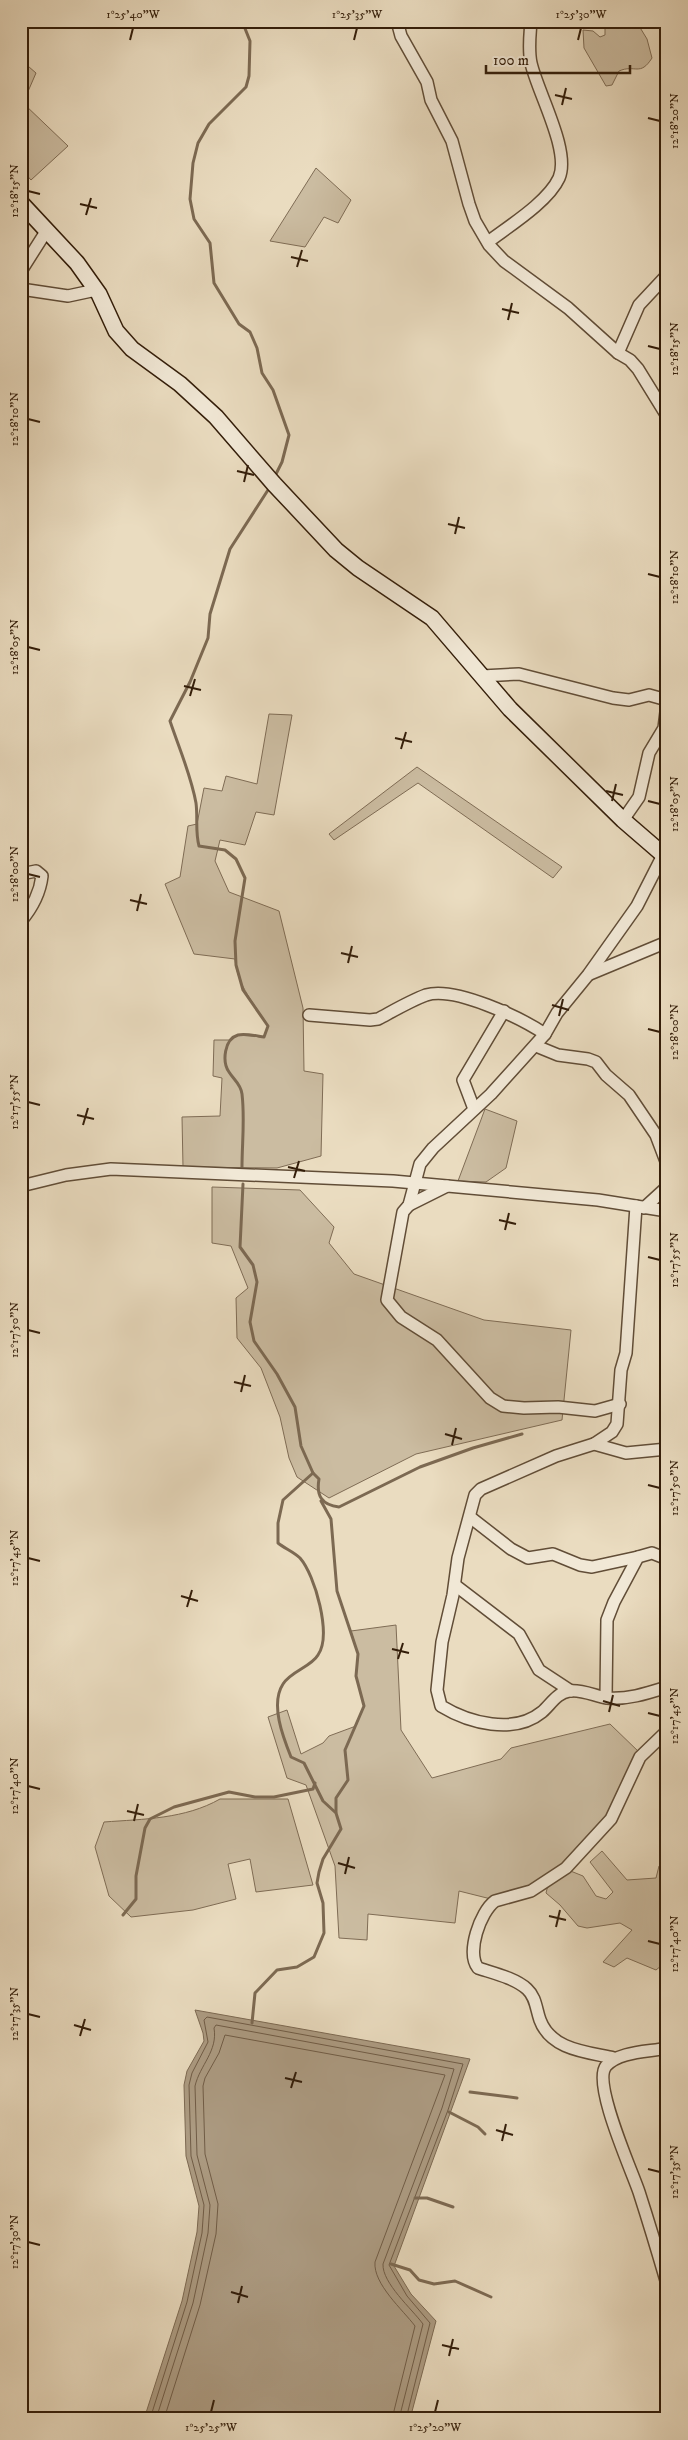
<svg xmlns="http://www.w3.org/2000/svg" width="688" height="2440" font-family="'IM FELL DW Pica',serif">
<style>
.green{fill:#cbbca1;stroke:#7f6c55}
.water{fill:#ac9b82;stroke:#7c6952}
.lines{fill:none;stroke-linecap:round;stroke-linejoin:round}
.shore{stroke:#705c46;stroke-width:1}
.stream{stroke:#7c6952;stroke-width:3}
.street-casing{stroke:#614d37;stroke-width:14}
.secondary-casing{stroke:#331d09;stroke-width:18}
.street{stroke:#f1e8d6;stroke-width:11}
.secondary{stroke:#f1e8d6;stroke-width:15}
.ticks{fill:none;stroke:#331d09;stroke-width:2}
.neatline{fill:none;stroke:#331d09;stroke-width:2}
.ticks-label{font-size:12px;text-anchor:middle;fill:#331d09}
</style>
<rect width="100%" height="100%" fill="#eadcc0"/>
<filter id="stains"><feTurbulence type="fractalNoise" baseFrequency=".004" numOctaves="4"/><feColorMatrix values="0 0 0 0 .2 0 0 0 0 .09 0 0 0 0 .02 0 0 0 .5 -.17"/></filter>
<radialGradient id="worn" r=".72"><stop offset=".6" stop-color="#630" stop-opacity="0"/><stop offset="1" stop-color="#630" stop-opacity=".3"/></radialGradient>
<!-- green -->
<g class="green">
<path d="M612,21H636L647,39L652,58C640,77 635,64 619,71L612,85L606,86L584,48L583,30L593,31L600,37L605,35V27Z"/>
<path d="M21,60L36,73L23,103L68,146L31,180L21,169Z"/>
<path d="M316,168L351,200L338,223L324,217L305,247L270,241Z"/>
<path d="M269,714L292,715L274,815L256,812L245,845L220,840L215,861L229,892L279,911L303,1008L304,1071L323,1074L321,1156L277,1168L183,1167L182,1117L220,1116L222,1078L213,1076L214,1040H230L238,1035L264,1037L268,1026C255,1004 237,986 235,959L194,954L165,884L180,877L188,826L197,824L204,788L222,791L226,776L257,784Z"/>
<path d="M417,767L562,867L553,878L418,783L334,840L329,834Z"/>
<path d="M485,1109L517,1121L506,1168L486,1182L458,1181Z"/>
<path d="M212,1187L300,1190L334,1227L329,1243L354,1274L484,1320L571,1330L562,1420L416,1454L329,1498L297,1477L289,1458L280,1417L261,1368L237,1338L236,1298L248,1288L231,1246L212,1243Z"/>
<path d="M396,1625L401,1730L432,1778L501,1759L511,1748L610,1724L640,1753L601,1827L563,1868L583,1876L596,1896L606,1899L613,1892L590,1862L602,1851L627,1880L656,1878L659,1866H667V1961L656,1970L627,1958L614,1967L603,1962L632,1930L620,1923L587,1928L578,1926L560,1905L546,1893L550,1877L538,1886L495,1900L459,1891L455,1923L368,1914L367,1940L339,1938L335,1866L306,1785L287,1778L268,1717L287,1710L301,1754L323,1743L329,1736L356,1726L364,1706L356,1676L358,1654L351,1631Z"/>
<path d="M220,1799H288L313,1885L256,1892L250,1859L228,1864L236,1899L193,1910L131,1917L109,1896L95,1847L104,1822C144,1819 185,1819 220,1799Z"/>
</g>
<!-- water -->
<path class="water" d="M195,2010L470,2059L394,2266L411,2294L436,2321L410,2419H144L182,2301L197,2232L199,2206L186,2156L184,2085L187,2071L204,2041L203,2033Z"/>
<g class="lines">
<!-- shore -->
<g class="shore">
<path d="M150,2419L187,2302L202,2233L204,2205L191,2156L189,2085L192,2073L208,2042L204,2020L207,2017L463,2064L448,2110L389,2265L407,2296L430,2323L406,2419"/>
<path d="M156,2419L193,2303L208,2233L210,2205L197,2155L195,2086C200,2065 218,2051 214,2028L216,2025L454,2069L442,2108L383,2264C382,2283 412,2309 423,2324L399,2419"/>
<path d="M164,2419L200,2305L216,2234L218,2204L205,2154L203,2086L205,2078L219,2053L225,2035L445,2075L375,2262C373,2284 403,2310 415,2326L392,2419"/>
</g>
<!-- stream -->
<g class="stream">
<path d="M242,21L250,41L249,76L246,87L209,124L198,143L193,163L190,199L194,219L210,243L214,283L239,324L250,332L257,348L262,373L273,390L289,435L282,462L276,474"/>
<path d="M242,1167C242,1143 245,1119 242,1094C241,1084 234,1080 229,1072C222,1062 224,1039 238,1035C245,1033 257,1036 264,1037L268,1026L243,990L236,965L235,941L245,878L236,859L225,850L199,846C195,831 198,818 196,803C191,775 179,748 170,721L190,682L208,638L210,614L230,549L268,490"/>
<path d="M243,1184L240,1247L253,1265L257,1282L250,1322L254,1341L277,1374L295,1407L301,1446L313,1473L283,1500L278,1523V1543C284,1548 294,1552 300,1558C315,1575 332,1635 318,1655C311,1667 291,1671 283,1684C270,1704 283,1737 291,1757L304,1763L323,1801L336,1813L341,1829L323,1859L319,1872L317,1883L323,1903L324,1933L314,1957L297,1967L277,1970L255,1993L252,2023"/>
<path d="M313,1473L319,1479C316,1496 322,1505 339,1507L420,1467L473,1448L522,1434"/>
<path d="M321,1501L331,1519L337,1591L358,1654L356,1676L364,1706L345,1750L348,1780L336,1798V1812"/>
<path d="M123,1915L136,1899V1876L145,1828L150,1819L174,1807L229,1792L255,1797H274L313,1789L315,1783"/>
<path d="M470,2092L517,2098"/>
<path d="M449,2112L478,2127L485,2134"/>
<path d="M415,2198H427L453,2207"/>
<path d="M391,2264L410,2270L419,2280L434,2284L455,2281L491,2297"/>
</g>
<!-- street casing -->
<g class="street-casing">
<g id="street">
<path d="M397,21L401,36L427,82L431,100L452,141L469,204L475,221L489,245L504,261L568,308L618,353L630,360L638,369L667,416"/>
<path d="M488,242C509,226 548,202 559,178C571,151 537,91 531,63C528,49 530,36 531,21"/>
<path d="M21,271L47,230"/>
<path d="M21,289L68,296L96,290"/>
<path d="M618,353L639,305L667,275"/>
<path d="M482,676L519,674L613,698L629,700L649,695L667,700"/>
<path d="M623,820L639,797L649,753L664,728L667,704"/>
<path d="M21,874L36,871L42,876C40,893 32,908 21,921"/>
<path d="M590,974L667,942"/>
<path d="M309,1015L370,1020L378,1019C393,1011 410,1001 426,995C455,986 521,1018 545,1034"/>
<path d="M536,1046L558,1055L588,1059L596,1062L606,1075L629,1095L656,1135L667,1164"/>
<path d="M474,1109L463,1080L504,1011"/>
<path d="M21,1186L66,1175L111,1169L393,1181L598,1200L667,1211"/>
<path d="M409,1205L447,1186"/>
<path d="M644,1208L667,1187"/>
<path d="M620,1404L595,1411L558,1407L524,1408L503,1406L490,1398L437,1340L401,1317L387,1300L403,1212L409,1205L420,1164L433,1148L491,1094L545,1034L557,1013L588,975L637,906L663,855"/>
<path d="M594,1444L612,1432L617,1424L621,1370L626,1353L636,1206"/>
<path d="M667,1449L626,1453L594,1444L556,1456L481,1489L475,1495L458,1558L453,1595L442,1642L437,1690L441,1706C469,1723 514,1735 542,1712C551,1704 557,1693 569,1691C581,1689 595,1696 607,1698C627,1700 648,1693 667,1687"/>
<path d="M470,1517L511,1549L528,1558L553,1554L580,1565L592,1567L638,1557"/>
<path d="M455,1585L519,1634L539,1670L571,1691"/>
<path d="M606,1697L607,1620L614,1602L638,1557L652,1553L667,1559"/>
<path d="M667,2048C649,2052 619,2051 606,2066C592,2083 632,2171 639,2192C649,2223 658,2253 667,2284"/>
<path d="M614,2058C587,2052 551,2050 540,2020C536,2009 536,1997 527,1989C515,1978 493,1973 478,1968C466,1953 480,1912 495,1901L531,1891L566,1868L611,1819L640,1757L667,1731"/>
</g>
</g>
<!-- secondary casing -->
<g class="secondary-casing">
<path id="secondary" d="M21,203L77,263L99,294L116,331L132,349L180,384L216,417L274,484L336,550L358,568L432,618L510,709L623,820L667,858"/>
</g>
<!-- street -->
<use href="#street" class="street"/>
<!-- secondary -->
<use href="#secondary" class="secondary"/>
</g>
<!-- ticks -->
<path class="ticks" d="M130,40L133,28M354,40L357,28M578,40L581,28M555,95L572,99M562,105L566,88M648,118L660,121M28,191L40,194M80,204L97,208M86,215L91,198M291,257L308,261M297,267L302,250M502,309L519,313M508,320L512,303M648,346L660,349M28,419L40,422M237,471L254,475M244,482L248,465M448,524L465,528M455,534L459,517M648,574L660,577M28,647L40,650M184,686L201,690M190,696L195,679M395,738L412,742M401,749L406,732M606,791L623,795M612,801L616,784M648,801L660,804M28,874L40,877M130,900L147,904M137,911L141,894M341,953L358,957M348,963L352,946M552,1005L569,1010M559,1016L563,999M648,1029L660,1032M28,1102L40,1105M77,1115L94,1119M83,1125L88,1108M288,1167L305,1171M294,1178L299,1161M499,1220L516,1224M505,1230L509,1213M648,1257L660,1260M28,1330L40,1333M234,1382L251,1386M241,1392L245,1375M445,1434L462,1439M452,1445L456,1428M648,1485L660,1488M28,1558L40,1561M181,1596L198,1601M187,1607L192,1590M392,1649L409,1653M398,1659L403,1643M603,1701L620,1706M609,1712L613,1695M648,1713L660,1716M28,1786L40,1789M127,1811L144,1815M134,1821L138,1804M338,1863L355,1868M345,1874L349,1857M549,1916L566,1920M556,1927L560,1910M648,1941L660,1944M28,2014L40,2017M74,2025L91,2030M80,2036L85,2019M285,2078L302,2082M291,2088L296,2072M496,2130L513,2135M502,2141L506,2124M648,2169L660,2172M28,2242L40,2245M231,2292L248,2297M238,2303L242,2286M442,2345L459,2349M449,2356L453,2339M211,2412L214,2400M435,2412L438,2400"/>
<!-- margin -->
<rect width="688" height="2440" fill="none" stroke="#eadcc0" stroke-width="55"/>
<!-- scale -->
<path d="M486 65v8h144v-8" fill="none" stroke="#331d09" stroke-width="2.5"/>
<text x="493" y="65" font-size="15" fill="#331d09" stroke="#f1e8d6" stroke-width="4" paint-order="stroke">100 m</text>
<rect x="28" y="28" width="632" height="2384" class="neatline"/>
<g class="ticks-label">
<text x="133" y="18">1°25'40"W</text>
<text x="357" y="18">1°25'35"W</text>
<text x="581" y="18">1°25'30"W</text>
<text transform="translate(674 121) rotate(-90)" y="4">12°18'20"N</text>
<text transform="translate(14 191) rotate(-90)" y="4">12°18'15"N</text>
<text transform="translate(674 349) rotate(-90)" y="4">12°18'15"N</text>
<text transform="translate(14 419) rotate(-90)" y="4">12°18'10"N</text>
<text transform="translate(674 577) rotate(-90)" y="4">12°18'10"N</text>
<text transform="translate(14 647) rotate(-90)" y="4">12°18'05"N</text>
<text transform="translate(674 804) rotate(-90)" y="4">12°18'05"N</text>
<text transform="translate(14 874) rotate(-90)" y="4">12°18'00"N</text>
<text transform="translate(674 1032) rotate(-90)" y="4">12°18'00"N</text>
<text transform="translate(14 1102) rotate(-90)" y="4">12°17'55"N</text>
<text transform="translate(674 1260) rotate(-90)" y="4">12°17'55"N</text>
<text transform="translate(14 1330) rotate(-90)" y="4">12°17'50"N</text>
<text transform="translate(674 1488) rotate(-90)" y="4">12°17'50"N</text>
<text transform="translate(14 1558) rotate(-90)" y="4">12°17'45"N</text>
<text transform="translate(674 1716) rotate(-90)" y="4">12°17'45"N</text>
<text transform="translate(14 1786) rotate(-90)" y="4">12°17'40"N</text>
<text transform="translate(674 1944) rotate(-90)" y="4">12°17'40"N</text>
<text transform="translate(14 2014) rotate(-90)" y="4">12°17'35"N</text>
<text transform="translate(674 2172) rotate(-90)" y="4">12°17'35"N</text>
<text transform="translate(14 2242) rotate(-90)" y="4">12°17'30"N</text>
<text x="211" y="2431">1°25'25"W</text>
<text x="435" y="2431">1°25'20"W</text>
</g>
<rect width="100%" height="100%" filter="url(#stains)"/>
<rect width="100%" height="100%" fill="url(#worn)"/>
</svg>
